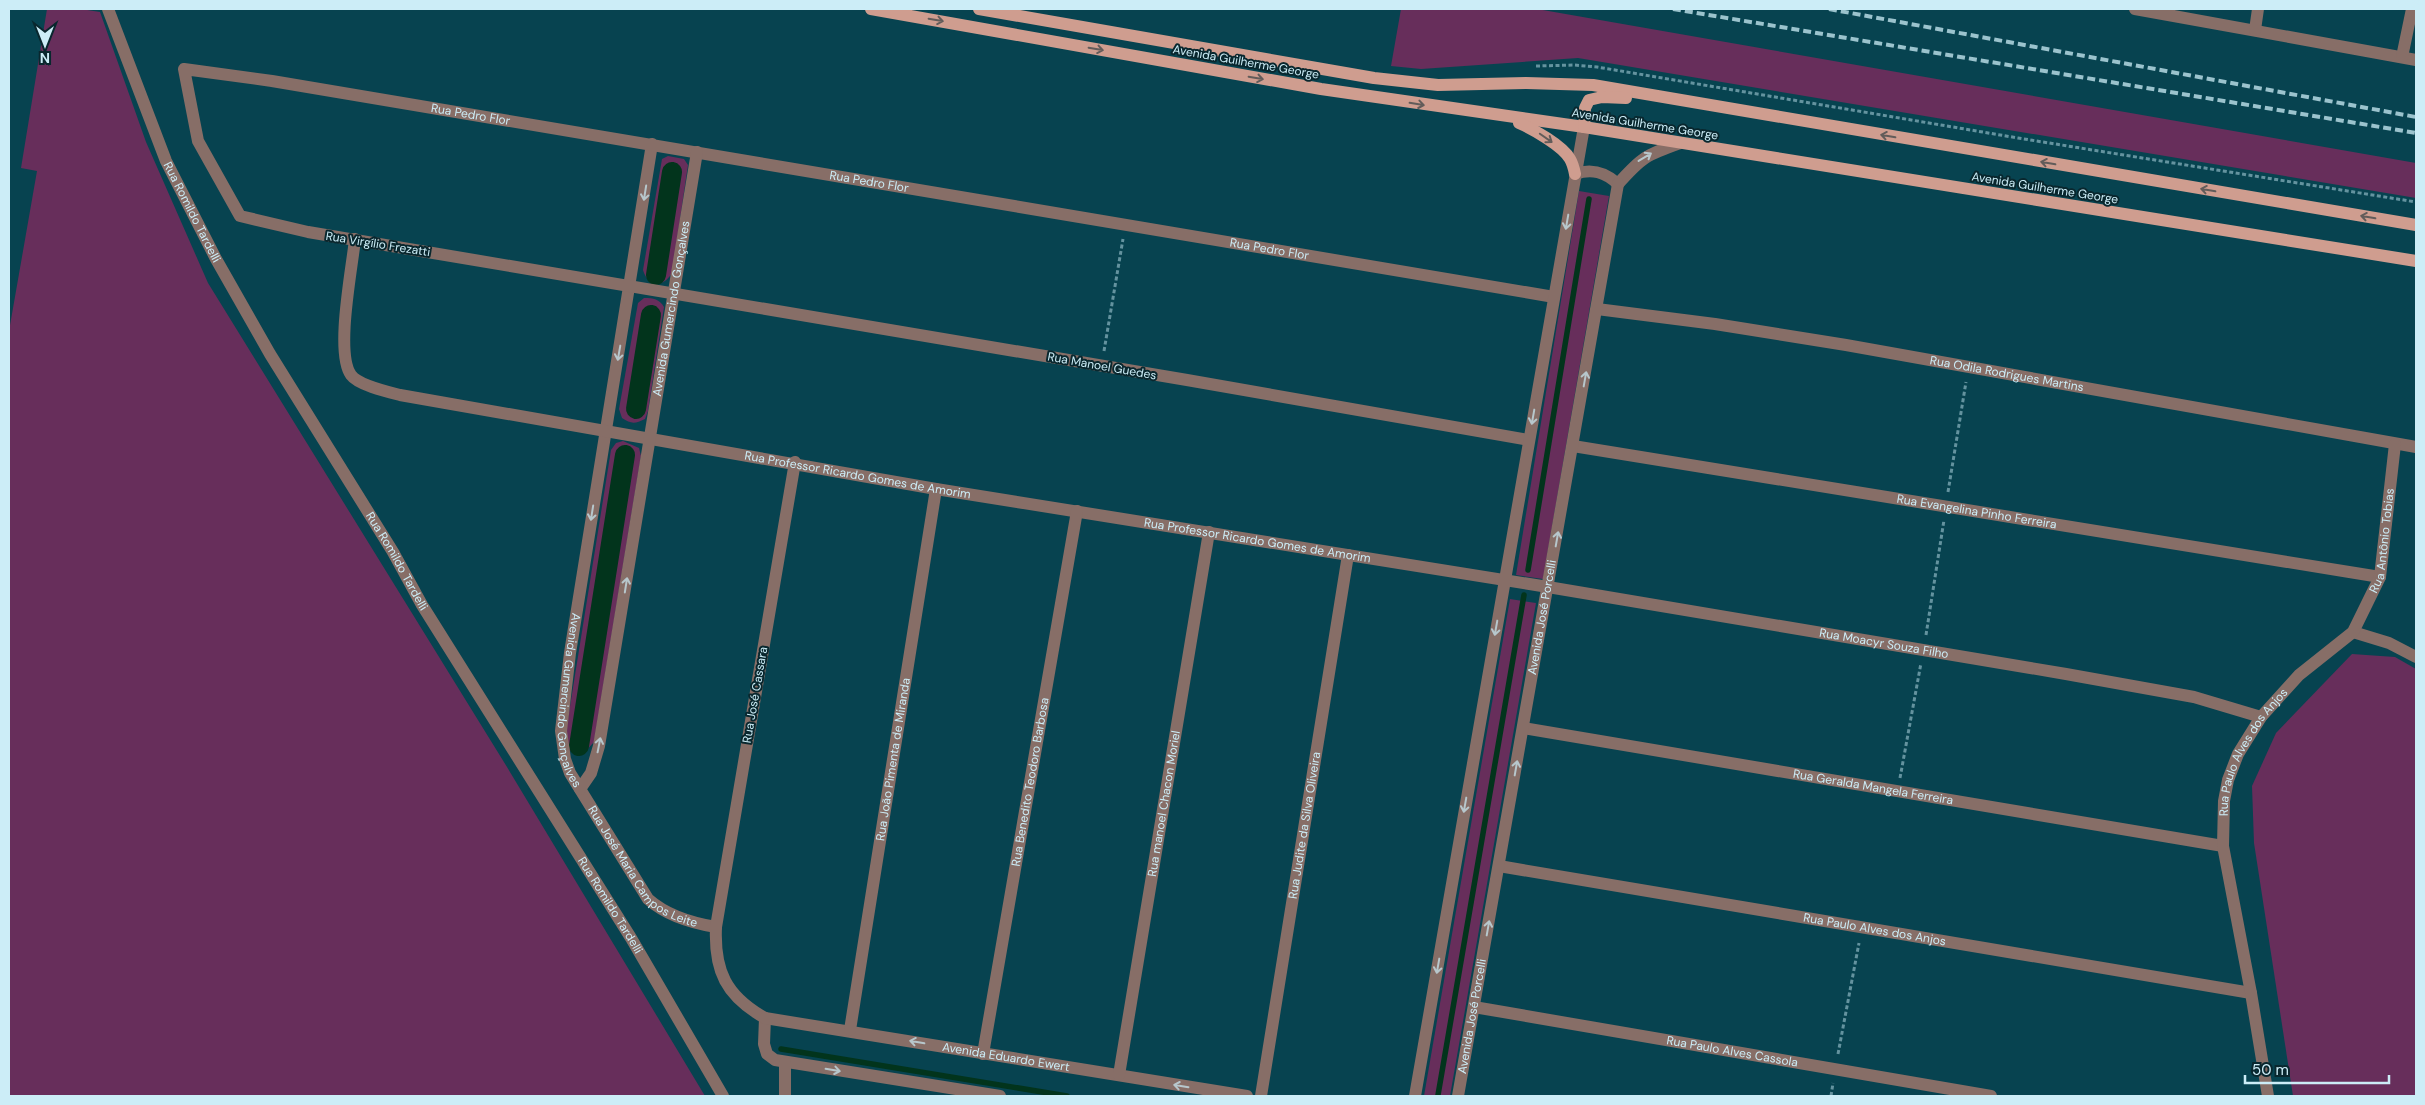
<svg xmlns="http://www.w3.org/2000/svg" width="2425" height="1105" font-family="'DM Sans',sans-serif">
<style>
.green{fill:#672e5b}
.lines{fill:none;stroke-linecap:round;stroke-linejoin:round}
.stream{stroke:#02341c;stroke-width:5.5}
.canal{stroke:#02341c;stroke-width:20}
.path{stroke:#64939f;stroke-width:3;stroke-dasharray:4 2.5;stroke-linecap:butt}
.street{stroke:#876e67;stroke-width:12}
.primary{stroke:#cf9d8f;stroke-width:12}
.rail{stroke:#9bc3cd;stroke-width:4;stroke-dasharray:8 4;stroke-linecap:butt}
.oneway{stroke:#625c5a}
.oneway2{stroke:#b7c7cc}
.labels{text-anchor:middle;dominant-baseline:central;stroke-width:4;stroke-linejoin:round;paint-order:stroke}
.street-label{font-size:12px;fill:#ccedf7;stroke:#09272e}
</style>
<rect width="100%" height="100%" fill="#074350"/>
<!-- green -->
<g class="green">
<path d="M47,9H81L100,12L146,142L208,283L507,767L705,1096H9V331L37,171L21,168Z"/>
<path d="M1401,9H1537L2416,163V198L1578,58L1421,69L1391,66Z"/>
<path d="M668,156L684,159L688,165L672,273C663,288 648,287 643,270L662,159Z"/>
<path d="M1579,191L1609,196L1543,579L1516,575Z"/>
<path d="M644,298C654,298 659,299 664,307L648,411L645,419C635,424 631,424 622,418L619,409L638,303Z"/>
<path d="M623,441L639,448L641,456L594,742L583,754C573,754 570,752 564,744L611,450L616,443Z"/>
<path d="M1510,599L1536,603L1450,1096H1424Z"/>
<path d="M2352,654L2395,657L2416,669V1096H2293L2254,843L2252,786L2276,733Z"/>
</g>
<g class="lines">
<!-- stream -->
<g class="stream">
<path d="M1528,570L1589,199"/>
<path d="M781,1049L1067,1096"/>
<path d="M1438,1095L1524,595"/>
</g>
<!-- canal -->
<g class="canal">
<path d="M656,275L672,172"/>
<path d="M636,409L651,315"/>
<path d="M579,746L625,455"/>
</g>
<!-- path -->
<g class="path">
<path d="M1536,66L1574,65L1597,67L2018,138L2416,202"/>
<path d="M1104,351L1123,239"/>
<path d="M1948,492L1966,382"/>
<path d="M1926,635L1944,520"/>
<path d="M1900,778L1921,663"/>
<path d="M1838,1054L1859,943"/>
<path d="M1831,1096L1833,1083"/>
</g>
<!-- street -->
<g class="street">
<path id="s1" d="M108,9L166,161L216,259L270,354L393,552L422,605L631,938L723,1096"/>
<path d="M2135,9L2416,60"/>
<path d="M2255,30L2258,9"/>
<path d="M2402,57L2412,9"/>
<path id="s2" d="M652,144L570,653L561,731L565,759L570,773L648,899C667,916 691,923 716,927"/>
<path d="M1575,174C1592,168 1605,172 1618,184"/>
<path d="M1618,184C1642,157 1646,155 1680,143"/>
<path id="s3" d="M355,239C352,269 335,353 351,375C358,385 388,392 400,395L936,489L1548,587L2066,674L2194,697L2261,717"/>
<path id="s4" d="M1597,309L1715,324L1846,345L2416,447"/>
<path id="s5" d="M1529,440L1187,380L308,232L240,216L198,141L184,69L272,81L1554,297"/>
<path id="s6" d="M1573,446L2380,577"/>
<path d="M795,462L716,927C714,971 726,996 765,1018L764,1044L767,1054L775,1060L1000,1096"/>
<path d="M2353,632L2389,643L2416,657"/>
<path id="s7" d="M1523,728L2223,846"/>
<path id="s8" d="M580,789L591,773L599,746L697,152"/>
<path id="s9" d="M1499,866L2251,993"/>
<path id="s10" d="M1474,1007L1991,1096"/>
<path id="s11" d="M765,1018L1247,1096"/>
<path id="s12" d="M850,1030L936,489"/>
<path id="s13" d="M983,1054L1077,511"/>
<path d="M785,1063V1096"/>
<path id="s14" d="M1119,1075L1209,532"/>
<path id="s15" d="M1261,1096L1348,555"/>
<path d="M1415,1096L1584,127"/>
<path id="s16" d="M1458,1096L1618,184"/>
<path id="s17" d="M2268,1096L2251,993L2223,846L2224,801L2228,780L2238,754L2261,717L2299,675L2353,632L2380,577L2395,444"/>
</g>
<!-- primary -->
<g class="primary">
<path d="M871,9L1321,89L1584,127L2416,261"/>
<path d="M979,9L1374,78L1438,85L1526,83L1593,85L2416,225"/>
<path d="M1519,123C1533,129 1563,146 1570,159C1573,164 1574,169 1575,174"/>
<path d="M1584,127L1585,108L1589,100L1602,97L1626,98"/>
</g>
<!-- rail -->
<g class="rail">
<path d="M1673,9L2416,133"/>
<path d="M1829,9L2416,117"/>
</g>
</g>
<!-- one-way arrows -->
<defs><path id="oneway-shaft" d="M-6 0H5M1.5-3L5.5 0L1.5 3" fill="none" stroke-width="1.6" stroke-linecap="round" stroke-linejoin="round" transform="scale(1.25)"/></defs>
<g class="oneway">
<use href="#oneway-shaft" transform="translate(936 20) rotate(10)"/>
<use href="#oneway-shaft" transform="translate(1096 49) rotate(10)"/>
<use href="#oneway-shaft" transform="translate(1256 78) rotate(10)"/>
<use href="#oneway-shaft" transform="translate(1417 104) rotate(9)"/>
<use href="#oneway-shaft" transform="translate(1888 136) rotate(-170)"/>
<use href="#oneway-shaft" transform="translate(1546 138) rotate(35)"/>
<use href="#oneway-shaft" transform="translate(2048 163) rotate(-170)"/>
<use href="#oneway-shaft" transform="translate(2208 190) rotate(-170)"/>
<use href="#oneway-shaft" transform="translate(2368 217) rotate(-170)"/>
</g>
<g class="oneway2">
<use href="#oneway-shaft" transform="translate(1645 157) rotate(-31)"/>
<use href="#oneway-shaft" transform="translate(645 193) rotate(99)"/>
<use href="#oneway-shaft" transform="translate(1567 222) rotate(100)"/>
<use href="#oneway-shaft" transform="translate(619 353) rotate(100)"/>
<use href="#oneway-shaft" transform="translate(1585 379) rotate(-80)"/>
<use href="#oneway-shaft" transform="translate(1533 417) rotate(100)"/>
<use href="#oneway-shaft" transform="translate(592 513) rotate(99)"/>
<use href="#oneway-shaft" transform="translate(1557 539) rotate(-80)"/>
<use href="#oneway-shaft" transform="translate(626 585) rotate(-81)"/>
<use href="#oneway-shaft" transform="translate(1496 628) rotate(100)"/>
<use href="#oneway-shaft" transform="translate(599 745) rotate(-79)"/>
<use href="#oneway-shaft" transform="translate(1516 768) rotate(-80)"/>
<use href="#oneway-shaft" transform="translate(1465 805) rotate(100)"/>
<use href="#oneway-shaft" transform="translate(1488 928) rotate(-80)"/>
<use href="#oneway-shaft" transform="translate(1438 966) rotate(100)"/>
<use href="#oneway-shaft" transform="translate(917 1042) rotate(-170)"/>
<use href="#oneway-shaft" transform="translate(833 1070) rotate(9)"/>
<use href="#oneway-shaft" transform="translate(1181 1086) rotate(-171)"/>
</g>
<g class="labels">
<!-- street labels -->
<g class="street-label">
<text transform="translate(1246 62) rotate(10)">Avenida Guilherme George</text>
<text stroke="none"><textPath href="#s5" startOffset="1758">Rua Pedro Flor</textPath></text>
<text transform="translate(1645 124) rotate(9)">Avenida Guilherme George</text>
<text stroke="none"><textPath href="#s5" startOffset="2162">Rua Pedro Flor</textPath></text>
<text transform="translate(2045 188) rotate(9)">Avenida Guilherme George</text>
<text stroke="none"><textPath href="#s1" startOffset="220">Rua Romildo Tardelli</textPath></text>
<text transform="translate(378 244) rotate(9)">Rua Virgílio Frezatti</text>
<text stroke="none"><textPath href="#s5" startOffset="2568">Rua Pedro Flor</textPath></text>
<text stroke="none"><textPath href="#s8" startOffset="491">Avenida Gumercindo Gonçalves</textPath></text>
<text transform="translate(1102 366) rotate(10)">Rua Manoel Guedes</text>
<text stroke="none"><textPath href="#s4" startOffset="415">Rua Odila Rodrigues Martins</textPath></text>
<text stroke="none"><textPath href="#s3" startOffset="656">Rua Professor Ricardo Gomes de Amorim</textPath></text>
<text stroke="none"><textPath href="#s6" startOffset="409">Rua Evangelina Pinho Ferreira</textPath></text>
<text stroke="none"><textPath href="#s3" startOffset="1061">Rua Professor Ricardo Gomes de Amorim</textPath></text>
<text stroke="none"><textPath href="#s17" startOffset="615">Rua Antônio Tobias</textPath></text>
<text stroke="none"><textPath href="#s1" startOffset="625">Rua Romildo Tardelli</textPath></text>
<text stroke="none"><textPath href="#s16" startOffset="486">Avenida José Porcelli</textPath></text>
<text stroke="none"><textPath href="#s3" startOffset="1696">Rua Moacyr Souza Filho</textPath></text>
<text transform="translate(755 695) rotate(-80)">Rua José Cassara</text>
<text stroke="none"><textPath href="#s2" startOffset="564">Avenida Gumercindo Gonçalves</textPath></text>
<text stroke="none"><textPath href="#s17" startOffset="356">Rua Paulo Alves dos Anjos</textPath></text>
<text stroke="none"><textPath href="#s12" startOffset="274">Rua João Pimenta de Miranda</textPath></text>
<text stroke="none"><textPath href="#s13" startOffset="276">Rua Benedito Teodoro Barbosa</textPath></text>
<text stroke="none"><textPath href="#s7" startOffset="355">Rua Geralda Mangela Ferreira</textPath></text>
<text stroke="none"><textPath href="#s14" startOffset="275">Rua manoel Chacon Moriel</textPath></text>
<text stroke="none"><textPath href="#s15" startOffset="274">Rua Judite da Silva Oliveira</textPath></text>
<text stroke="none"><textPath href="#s2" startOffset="759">Rua José Maria Campos Leite</textPath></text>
<text stroke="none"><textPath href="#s1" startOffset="1030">Rua Romildo Tardelli</textPath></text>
<text stroke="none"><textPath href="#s9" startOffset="381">Rua Paulo Alves dos Anjos</textPath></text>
<text stroke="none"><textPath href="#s16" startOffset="81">Avenida José Porcelli</textPath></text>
<text stroke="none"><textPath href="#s10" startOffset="262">Rua Paulo Alves Cassola</textPath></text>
<text stroke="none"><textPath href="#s11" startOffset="244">Avenida Eduardo Ewert</textPath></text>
</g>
</g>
<!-- border -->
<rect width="2425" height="1105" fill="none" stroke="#ccedf7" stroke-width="20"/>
<!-- north arrow -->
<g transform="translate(45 45) rotate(180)" stroke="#09272e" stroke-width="4" paint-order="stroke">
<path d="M0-4L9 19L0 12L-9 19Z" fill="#ccedf7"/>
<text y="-8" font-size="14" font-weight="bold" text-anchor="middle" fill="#ccedf7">N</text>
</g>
<!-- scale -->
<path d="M2245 1075v8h144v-8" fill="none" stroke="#ccedf7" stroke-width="2.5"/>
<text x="2252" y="1075" font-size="15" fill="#ccedf7" stroke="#09272e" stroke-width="4" paint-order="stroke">50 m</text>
</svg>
